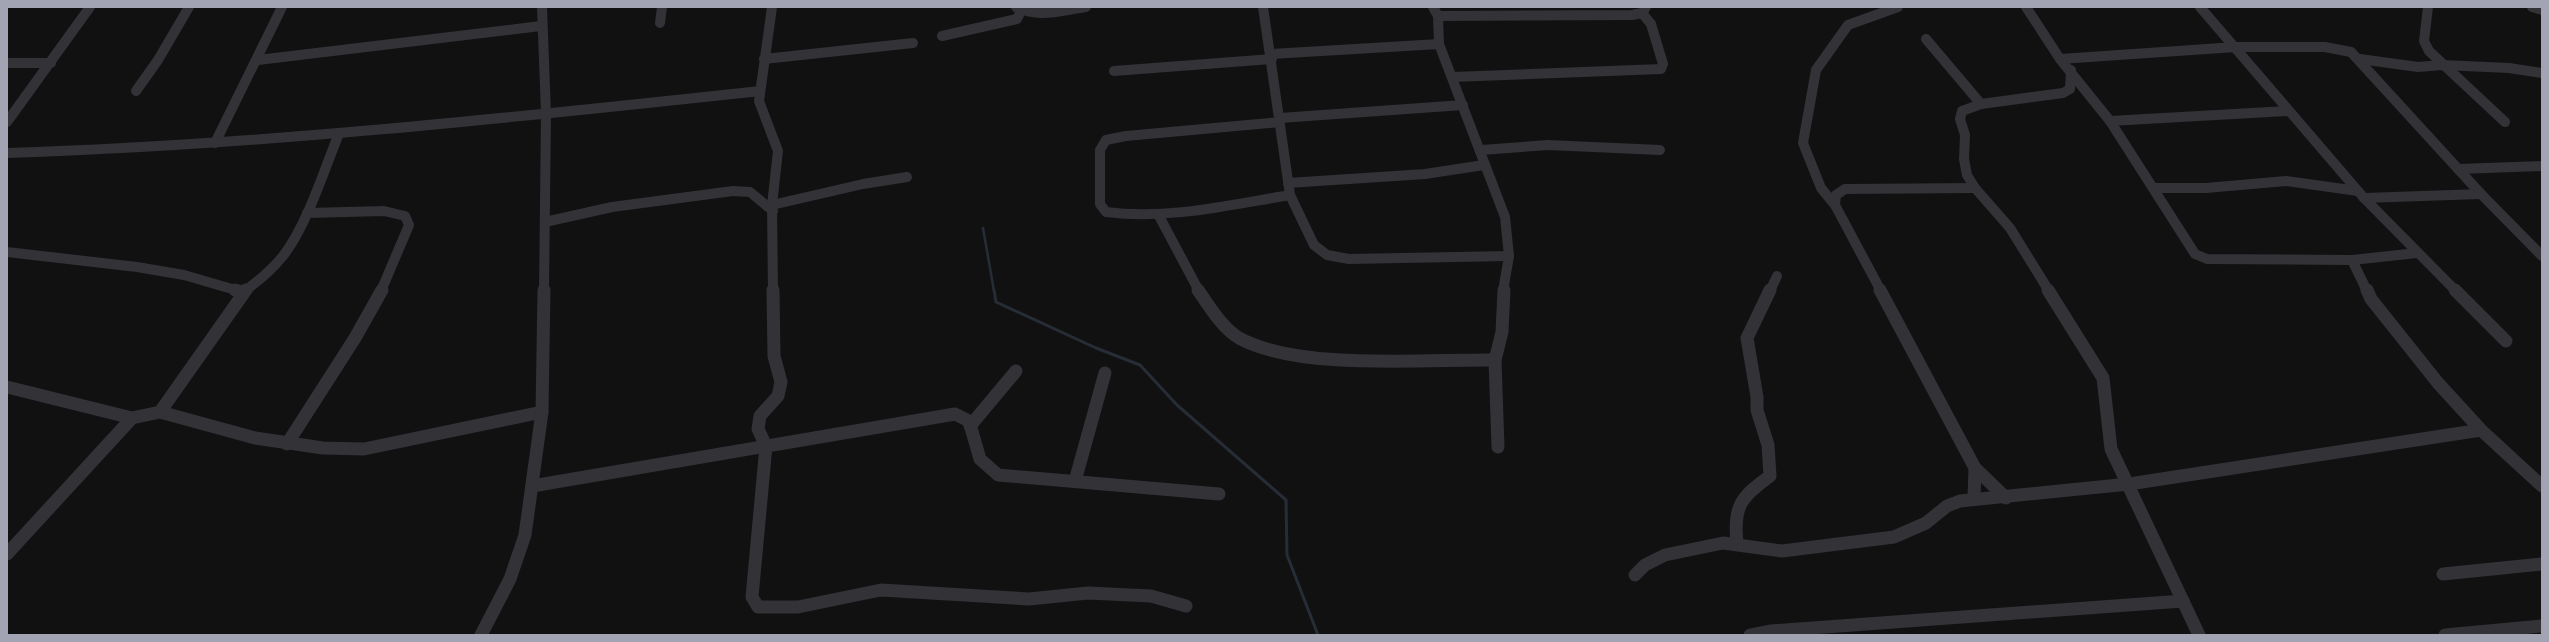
<svg xmlns="http://www.w3.org/2000/svg" width="2549" height="642" font-family="'Sofia Sans Condensed',sans-serif">
<style>
.lines{fill:none;stroke-linecap:round;stroke-linejoin:round}
.stream-far1{stroke:#272d36;stroke-width:2.5}
.stream{stroke:#272d36;stroke-width:3}
.minor-far1{stroke:#323237;stroke-width:10}
.minor{stroke:#323237;stroke-width:13}
</style>
<rect width="100%" height="100%" fill="#111112"/>
<g class="lines">
<!-- stream-far1 -->
<path class="stream-far1" d="M983,228L994,291"/>
<!-- stream -->
<path class="stream" d="M994,290L996,302L1096,348L1140,365L1177,405L1286,500L1287,555L1318,635"/>
<!-- minor-far1 -->
<g class="minor-far1">
<path d="M542,7L546,114L544,291"/>
<path d="M772,7L759,101L778,151L772,205L773,291"/>
<path d="M1016,7C1038,19 1063,10 1086,7"/>
<path d="M1263,7L1290,195L1314,245L1327,255L1349,259L1509,256"/>
<path d="M1433,7L1438,16L1439,44L1505,217L1509,256L1503,291"/>
<path d="M2026,7L2060,59L2110,121L2195,254L2207,259L2352,260"/>
<path d="M2200,7L2364,198L2456,291"/>
<path d="M2428,7L2424,41L2429,51L2505,122"/>
<path d="M2532,7L2542,10"/>
<path d="M1438,16L1632,15L1642,13L1646,7"/>
<path d="M660,23L662,7"/>
<path d="M942,36L1017,19L1021,11"/>
<path d="M1926,39L1981,104"/>
<path d="M1271,54L1439,44"/>
<path d="M764,59L913,43"/>
<path d="M2060,59L2236,47H2325L2351,52L2481,194L2542,256"/>
<path d="M2360,59L2418,67L2442,65L2509,68L2542,73"/>
<path d="M258,60L541,26"/>
<path d="M7,63H51"/>
<path d="M1114,71L1272,59"/>
<path d="M1452,77L1661,69L1663,64L1651,24L1642,13"/>
<path d="M136,91L158,60L189,7"/>
<path d="M1280,118L1463,105"/>
<path d="M2110,121L2287,111"/>
<path d="M7,122L90,7"/>
<path d="M1280,122L1126,136L1106,140L1100,150V204L1106,212C1168,220 1229,205 1290,195"/>
<path d="M215,143L282,7"/>
<path d="M1481,150L1548,145L1660,150"/>
<path d="M7,153C259,145 509,118 760,91"/>
<path d="M2458,169L2542,166"/>
<path d="M1288,183L1425,174L1484,165"/>
<path d="M2153,188H2206L2286,181L2358,191"/>
<path d="M2364,198L2481,194"/>
<path d="M772,205L863,184L907,177"/>
<path d="M1835,205L1821,188L1803,143L1816,70L1848,25L1898,7"/>
<path d="M307,213L384,211L405,216L409,225L381,291"/>
<path d="M1158,214L1199,291"/>
<path d="M545,222L612,207L733,191L750,192L773,211"/>
<path d="M7,252L137,267L184,275L239,291"/>
<path d="M245,291C259,280 272,270 283,256C307,225 323,173 338,136"/>
<path d="M1770,291L1777,276"/>
<path d="M1881,291L1835,205L1836,195L1845,189L1975,188"/>
<path d="M2049,291L2010,228L1975,188L1967,175L1964,159L1965,135L1960,119L1962,111L1981,104L2063,93L2070,89L2071,70"/>
<path d="M2367,291L2352,260L2417,253"/>
</g>
<!-- minor -->
<g class="minor">
<path d="M235,290L243,292"/>
<path d="M773,290L774,356L781,382L778,396L760,416L758,429L766,446L752,597L758,607H798L881,590L1029,599L1088,593L1151,596L1186,606"/>
<path d="M1198,290C1209,306 1222,328 1239,338C1299,371 1426,359 1495,360L1502,332L1504,290"/>
<path d="M1880,290L1975,468L2006,498"/>
<path d="M2048,290L2103,378L2111,449L2199,635"/>
<path d="M2367,290L2371,299L2438,383L2481,430L2542,486"/>
<path d="M2455,290L2506,341"/>
<path d="M1495,360L1498,447"/>
<path d="M7,387L132,418L160,412L255,438L323,448L364,449L542,412"/>
<path d="M160,412L246,290"/>
<path d="M970,426L1016,371"/>
<path d="M287,444L355,338L382,290"/>
<path d="M1075,481L1105,373"/>
<path d="M532,486L955,414L969,421L980,459L998,475L1219,494"/>
<path d="M1974,499L1975,468"/>
<path d="M1737,543C1733,506 1741,497 1770,476L1768,445L1757,410V397L1747,338L1770,290"/>
<path d="M7,554L132,418"/>
<path d="M2443,574L2542,564"/>
<path d="M1635,575L1645,565L1665,555L1723,543L1782,551L1894,537L1926,523L1947,506L1960,501L2129,484L2481,430"/>
<path d="M481,635L510,579L525,535L542,412L544,290"/>
<path d="M1750,635L1770,631L2183,601"/>
<path d="M2445,635L2542,626"/>
</g>
</g>
<!-- border -->
<rect width="2549" height="642" fill="none" stroke="#a2a4b4" stroke-width="16"/>
</svg>
